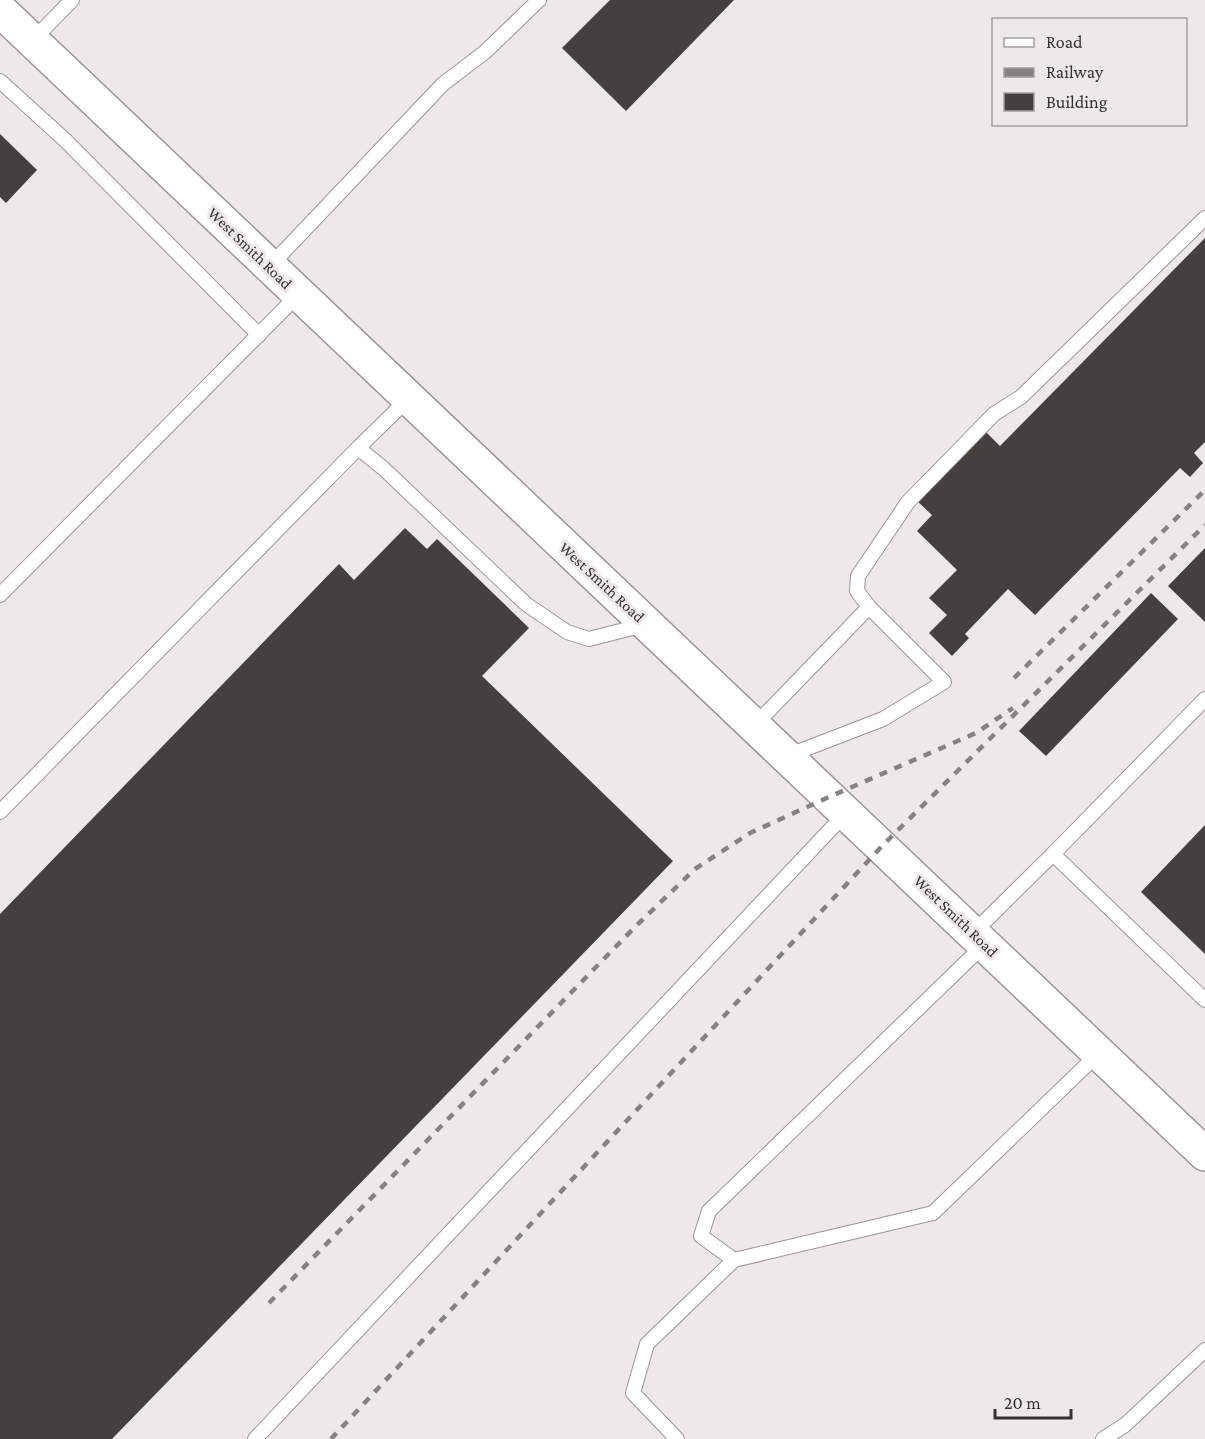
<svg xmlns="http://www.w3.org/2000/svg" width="1205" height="1439" font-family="'Crimson Pro',serif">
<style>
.building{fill:#453f3e}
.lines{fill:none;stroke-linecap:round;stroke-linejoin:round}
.lane-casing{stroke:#9c9596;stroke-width:16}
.secondary-casing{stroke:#9c9596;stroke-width:36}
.lane{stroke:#fff;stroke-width:14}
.secondary{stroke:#fff;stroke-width:33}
.rail{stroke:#878282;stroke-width:4.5;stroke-dasharray:8 8;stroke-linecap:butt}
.labels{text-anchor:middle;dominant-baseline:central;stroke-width:6;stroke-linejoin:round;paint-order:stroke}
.street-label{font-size:16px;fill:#353232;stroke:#efe8e9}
</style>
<rect width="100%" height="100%" fill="#efe8e9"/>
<!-- building -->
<g class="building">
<path d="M610,0H734L626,111L562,48Z"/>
<path d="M0,134L37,170L6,203L0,197Z"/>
<path d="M1205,238V442L1194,453L1203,463L1190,477L1180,468L1035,615L1008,589L965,634L969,638L952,656L929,633L947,615L929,598L957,570L917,531L932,515L916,500L985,431L1000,446Z"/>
<path d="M405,528L427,549L437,539L529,628L482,676L673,861L112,1439H0V914L339,564L354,580Z"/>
<path d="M1205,548V622L1168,586Z"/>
<path d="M1151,593L1178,619L1046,756L1019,731Z"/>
<path d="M1205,825V954L1141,892Z"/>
</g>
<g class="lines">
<!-- lane casing -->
<g class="lane-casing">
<g id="lane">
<path d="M32,41L72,0"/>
<path d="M0,81L65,140L259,335"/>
<path d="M270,266L443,84L485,52L539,0"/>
<path d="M358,448L408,399"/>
<path d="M0,595L299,294"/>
<path d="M869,607L857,591L858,576L908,502L994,414L1021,397L1205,218"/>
<path d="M754,726L869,607L944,682L883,719L787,756"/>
<path d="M0,812L358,448L383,468L526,604L567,632L589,639L644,625"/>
<path d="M1053,854L1205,699"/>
<path d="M973,933L1053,854L1205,1000"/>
<path d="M985,944L709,1211L701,1236L734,1260L933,1213L1099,1053"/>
<path d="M255,1439L846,813"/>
<path d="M677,1439L633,1393L647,1344L734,1260"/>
<path d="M1103,1439L1125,1425L1205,1350"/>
</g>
</g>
<!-- secondary casing -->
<g class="secondary-casing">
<path id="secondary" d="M0,10L1205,1154"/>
</g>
<!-- lane -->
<use href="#lane" class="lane"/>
<!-- secondary -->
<use href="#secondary" class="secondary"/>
<!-- rail -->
<g class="rail">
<path d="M1014,678L1205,490"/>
<path d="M269,1303L634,928L695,869L750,833L829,797L976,733L1013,708"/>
<path d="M331,1439L882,846L1205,525"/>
</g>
</g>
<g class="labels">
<!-- street labels -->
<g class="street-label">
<text transform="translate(250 248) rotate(44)">West Smith Road</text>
<text transform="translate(602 582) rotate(43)">West Smith Road</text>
<text transform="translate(956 916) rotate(44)">West Smith Road</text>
</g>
</g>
<!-- legend -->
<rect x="992" y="18" width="195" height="108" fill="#efe8e9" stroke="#a59fa0" stroke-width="1.5"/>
<rect x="1004" y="38" width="30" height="9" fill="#ffffff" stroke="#a59fa0" stroke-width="1.5"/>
<text x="1046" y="48" font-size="18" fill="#353232">Road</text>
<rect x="1004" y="68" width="30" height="9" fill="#878282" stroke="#a59fa0" stroke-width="1.5"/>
<text x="1046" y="78" font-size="18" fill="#353232">Railway</text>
<rect x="1004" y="93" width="30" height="18" fill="#453f3e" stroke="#a59fa0" stroke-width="1.5"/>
<text x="1046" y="108" font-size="18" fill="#353232">Building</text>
<!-- scale -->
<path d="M995 1409v9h76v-9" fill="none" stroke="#353232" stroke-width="3"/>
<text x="1004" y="1409" font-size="18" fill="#353232" stroke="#efe8e9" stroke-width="4.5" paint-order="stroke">20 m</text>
</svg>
